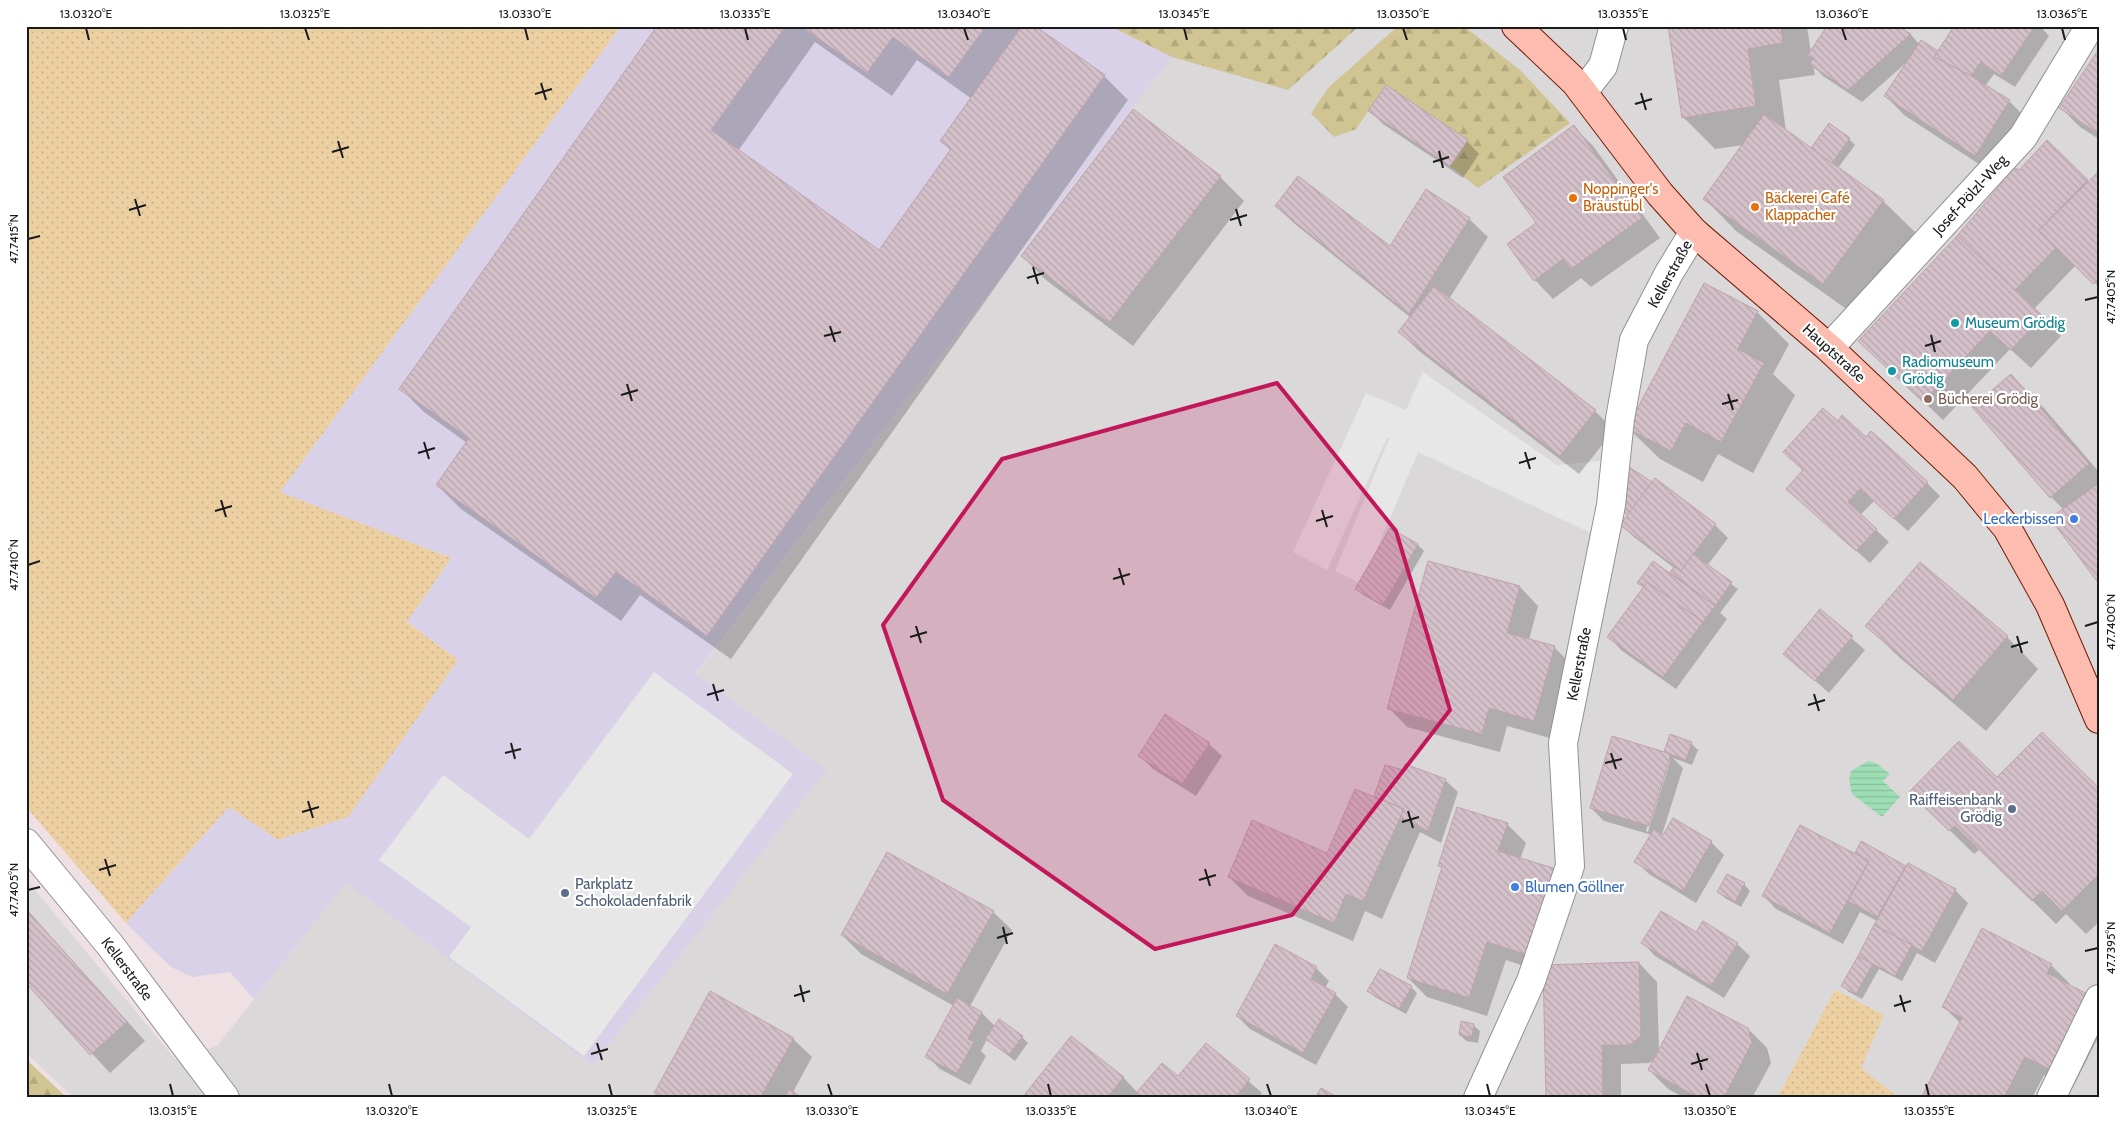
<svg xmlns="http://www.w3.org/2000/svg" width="2125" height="1124" font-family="Cabin,sans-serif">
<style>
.residential{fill:#dad8d9}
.industrial{fill:#d8d1e7}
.grass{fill:url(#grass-dots)}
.forest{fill:url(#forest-firs)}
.parking{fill:#e7e7e7}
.water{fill:url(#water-rules)}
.shadow{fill:#0003;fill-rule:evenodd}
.building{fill:url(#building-back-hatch);stroke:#c0a2af}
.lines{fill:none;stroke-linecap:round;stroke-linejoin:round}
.street-casing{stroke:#929292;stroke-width:30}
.secondary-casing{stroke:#751a00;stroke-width:30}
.street{stroke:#fff;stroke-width:28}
.secondary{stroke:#fcbcaf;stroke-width:28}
.marked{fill:#c2185b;fill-opacity:0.2;stroke:#c2185b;stroke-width:4;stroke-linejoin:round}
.ticks{fill:none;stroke:#1b1b1b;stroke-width:2}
.food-dot{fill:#e8710a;stroke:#fff;stroke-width:2}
.culture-dot{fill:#0f9aa8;stroke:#fff;stroke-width:2}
.education-dot{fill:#8d6e63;stroke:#fff;stroke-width:2}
.shop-dot{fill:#3f7fe0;stroke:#fff;stroke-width:2}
.service-dot{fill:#5c6f8a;stroke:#fff;stroke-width:2}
.labels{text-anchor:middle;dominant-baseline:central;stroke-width:4.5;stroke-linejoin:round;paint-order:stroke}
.food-label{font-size:15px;fill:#c56008;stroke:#fff;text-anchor:start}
.street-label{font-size:15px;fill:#1b1b1b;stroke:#fff}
.culture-label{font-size:15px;fill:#0d838f;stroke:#fff;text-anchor:start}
.education-label{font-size:15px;fill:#785e54;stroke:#fff;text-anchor:start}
.shop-label{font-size:15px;fill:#366cbe;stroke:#fff;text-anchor:end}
.service-label{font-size:15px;fill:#4e5e75;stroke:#fff;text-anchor:end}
.neatline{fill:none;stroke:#1b1b1b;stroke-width:2}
.ticks-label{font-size:12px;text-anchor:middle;fill:#1b1b1b}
</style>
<defs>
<pattern id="grass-dots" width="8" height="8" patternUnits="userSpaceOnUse" patternTransform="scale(1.25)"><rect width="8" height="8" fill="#ecd0a2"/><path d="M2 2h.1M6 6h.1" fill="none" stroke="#cab28b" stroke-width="1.8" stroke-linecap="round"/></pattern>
<pattern id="forest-firs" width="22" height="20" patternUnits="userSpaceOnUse" patternTransform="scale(1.25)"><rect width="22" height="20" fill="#cfc492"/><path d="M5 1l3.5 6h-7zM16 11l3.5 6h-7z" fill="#b1a87d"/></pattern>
<pattern id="water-rules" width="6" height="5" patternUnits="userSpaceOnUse" patternTransform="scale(1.25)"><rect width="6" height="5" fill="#9ddeb4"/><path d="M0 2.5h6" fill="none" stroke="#87be9a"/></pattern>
<pattern id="building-back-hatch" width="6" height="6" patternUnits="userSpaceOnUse" patternTransform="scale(1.25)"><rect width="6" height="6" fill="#d4c0c9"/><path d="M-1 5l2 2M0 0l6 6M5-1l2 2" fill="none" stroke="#b5a4ac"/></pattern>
</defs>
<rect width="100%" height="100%" fill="#eee0e3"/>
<!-- residential -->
<path class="residential" d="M1110,26H2099V1098H74L26,1053V879L176,1060L217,1046L346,883L592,1065L695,675L1172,57Z"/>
<!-- industrial -->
<path class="industrial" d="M621,26H1110L1172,57L695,674L827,770L592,1065L346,883L254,999L230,972L192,977L171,967L126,923L229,807L278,840L458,660L407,622L451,558L279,492Z"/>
<!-- grass -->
<g class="grass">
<path d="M26,26H621L280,492L451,558L407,622L458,660L348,817L278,840L229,807L126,923L26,807Z"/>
<path d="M1835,990L1884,1015L1861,1068L1899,1098H1777Z"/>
</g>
<!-- forest -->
<g class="forest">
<path d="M1110,26H1359L1288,90L1172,57Z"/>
<path d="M1398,26H1464L1521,71L1570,123L1478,188L1450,166L1467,140L1386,85L1356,129L1334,137L1311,113L1329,87Z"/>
<path d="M26,1059L67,1098H26Z"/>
</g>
<!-- parking -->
<g class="parking">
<path d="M1423,372L1557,465L1608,460L1593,534L1418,452L1362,584L1335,571L1389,439L1387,438L1327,570L1293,552L1366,393L1406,410Z"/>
<path d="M654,672L793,774L584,1056L449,957L471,927L379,860L443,775L529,839Z"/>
</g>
<!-- water -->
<path class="water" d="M1868,761L1876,763L1890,774L1883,781L1900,797L1882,817L1852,794L1849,780L1851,771Z"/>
<!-- shadow -->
<g class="shadow">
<path d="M659,26H1033L1104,76L1128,100L731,659L640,595L621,621L461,509L437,485L467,443L424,412L401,389ZM815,42L892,96L917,60L972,99L942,141L951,151L880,251L738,151Z"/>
<path d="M1669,26H1807L1811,53L1896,26L1911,35L1920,45L1938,52L1955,26H2040L2049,36L2015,87L1994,74L1985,86L2009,101L2028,120L1994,174L1904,115L1886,96L1908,61L1862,102L1823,76L1813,66L1815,75L1779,80L1786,131L1812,149L1849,139L1855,145L1838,168L1883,201L1915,232L1855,315L1736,231L1705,199L1744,145L1715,149L1683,117Z"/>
<path d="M2099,51V139L2080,127L2061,108Z"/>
<path d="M1133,111L1220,177L1244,201L1133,346L1046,280L1022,256Z"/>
<path d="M1370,111L1467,141L1479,154L1463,178L1383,124Z"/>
<path d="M1574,127L1593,146L1660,238L1591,287L1581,278L1553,299L1535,280L1538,223Z"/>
<path d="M2047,142L2088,182L2099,172V287L2076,265L2034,309L2061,336L2031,368L2010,349L1943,420L1878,359L2019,172Z"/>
<path d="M1276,206L1390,248L1469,219L1488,237L1449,299L1595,411L1614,430L1579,474L1419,351L1400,332L1411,318L1295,224Z"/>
<path d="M1705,285L1757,312L1789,344L1773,374L1795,395L1753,473L1718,454L1703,482L1660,459L1628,428Z"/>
<path d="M2011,375L2043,407L2099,472V582L2064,510L2051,497Z"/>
<path d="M1838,422L1866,438L1927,483L1940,496L1908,531L1874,501L1860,515L1889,542L1870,563L1801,501L1804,470Z"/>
<path d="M1655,480L1715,525L1728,538L1707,566L1738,589L1720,613L1727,619L1676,689L1621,650L1609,637L1644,588L1639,583L1676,577L1671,572L1674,568L1634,537L1621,525L1628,515L1621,510Z"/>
<path d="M1391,530L1418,545L1424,551L1390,610L1363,595L1357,589Z"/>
<path d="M1520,587L1538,606L1529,640L1554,647L1573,666L1553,739L1507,726L1500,752L1407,727L1389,708Z"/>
<path d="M1820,611L1865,650L1829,693L1785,654Z"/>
<path d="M1867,626L2007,637L2038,669L1986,731L1899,657Z"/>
<path d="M1691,743L1698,750L1692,765L1673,758L1683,768L1661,838L1673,820L1711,842L1724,855L1696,903L1649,874L1636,861L1652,835L1604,821L1591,808L1665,753ZM1667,761H1670L1648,832L1646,831Z"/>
<path d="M1209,744L1222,756L1196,796L1153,769L1140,756Z"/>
<path d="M1404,772L1445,780L1458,792L1441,843L1420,832L1382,919L1365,911L1353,941L1248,896L1229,877L1328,854L1381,801L1376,795Z"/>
<path d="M1997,779L2099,790V922L2086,934L2066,914L2056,924L1980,849L1974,854L1911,792Z"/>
<path d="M1507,824L1526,843L1520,859L1549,966L1639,963L1657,982L1659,1052L1748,1029L1767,1048L1771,1063L1752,1098H1685L1668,1089L1649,1070L1656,1058L1649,1063L1621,1064V1098H1548L1544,973L1506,960L1487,1016L1427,997L1408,978L1443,869L1440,866Z"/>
<path d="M1861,843L1906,868L1955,890L1968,903L1935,963L1917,953L1902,981L1879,969L1862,999L1849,992L1843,986L1877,921L1860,912L1843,944L1776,909L1764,896L1855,855Z"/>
<path d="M1744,884L1750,891L1741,907L1725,898L1718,892Z"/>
<path d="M26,909L145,1041L110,1073L26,982Z"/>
<path d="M993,912L1012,930L970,1006L982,1013L995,1026L1022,1037L1028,1043L1015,1061L987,1039L981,1051L986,1056L970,1085L940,1069L927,1056L954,1006L861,954L842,935Z"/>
<path d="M1643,943L1737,944L1750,956L1724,998L1655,956Z"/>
<path d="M2051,965L2070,984L2069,986L2099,1006V1036L2072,1089L2044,1075L2032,1098H1922L1961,1024L1943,1006Z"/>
<path d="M1316,968L1329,981L1325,988L1335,994L1348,1007L1316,1065L1250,1029L1237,1016Z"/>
<path d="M1411,987L1417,993L1406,1014L1375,997L1369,991Z"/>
<path d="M1473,1025L1480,1031L1478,1043L1466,1041L1460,1035Z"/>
<path d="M793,1039L812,1057L793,1092L800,1098H660L655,1093Z"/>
<path d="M1206,1044L1262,1093L1258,1098H1024L1123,1077L1138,1093L1178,1078Z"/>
</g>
<!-- building -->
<g class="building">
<path d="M657,26H786L711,130L879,250L951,149L940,141L1022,26H1035L1105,75L707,636L616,572L596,598L436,485L469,438L399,389Z"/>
<path d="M801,26H986L949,77L893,37L867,73Z"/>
<path d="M1668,26H1781L1783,43L1748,49L1756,106L1682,118Z"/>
<path d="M1827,26H1898L1911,34L1848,90L1809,64L1814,58L1807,56Z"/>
<path d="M1954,26H2035L2001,76L1981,62L1971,76L1934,57Z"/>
<path d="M1921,40L1938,51L1934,57L1971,76L2010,100L1975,156L1884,96Z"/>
<path d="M2099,49V134L2059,108Z"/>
<path d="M1386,85L1468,140L1450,166L1368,111Z"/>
<path d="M1133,109L1221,176L1109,323L1021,256Z"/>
<path d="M1764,114L1884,200L1823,284L1703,199Z"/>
<path d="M1829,123L1850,138L1832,163L1811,148Z"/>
<path d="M1574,125L1642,218L1571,269L1563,259L1534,281L1507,244L1536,223L1503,177Z"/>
<path d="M2047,140L2088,180L2039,230L2057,247L2015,290L1957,236L2002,183L2000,180L2011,166L2019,170Z"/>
<path d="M2099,171V278L2093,284L2039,230Z"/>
<path d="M1298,176L1390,246L1426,189L1470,218L1409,314L1275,206Z"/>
<path d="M1957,236L2043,316L2011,350L1990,331L1923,402L1858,341Z"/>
<path d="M1704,283L1758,311L1738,349L1764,363L1721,442L1686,423L1671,451L1627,428Z"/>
<path d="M1434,286L1596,410L1560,456L1398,332Z"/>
<path d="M2011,374L2089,464L2050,498L1972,407Z"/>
<path d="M1823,408L1838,421L1842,415L1866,437L1871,431L1928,482L1894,519L1860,489L1848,502L1877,529L1856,551L1786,489L1803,470L1783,452Z"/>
<path d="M1623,463L1652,482L1628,515L1614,504Z"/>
<path d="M1655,478L1716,524L1681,571L1620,525Z"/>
<path d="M2099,483V584L2050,518Z"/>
<path d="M1390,528L1418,544L1383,605L1355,589Z"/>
<path d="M1693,554L1732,582L1715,606L1670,572L1674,567L1681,571Z"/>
<path d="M1428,561L1520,586L1507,633L1555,646L1534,721L1489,708L1482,734L1387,709Z"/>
<path d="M1653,561L1715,606L1703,622L1647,582L1644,587L1637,583Z"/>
<path d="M1920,562L2008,636L1953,700L1865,626Z"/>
<path d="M1647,582L1703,622L1663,677L1607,637Z"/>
<path d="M1820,609L1853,636L1815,681L1783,654Z"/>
<path d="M1165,714L1210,743L1182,784L1138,756Z"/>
<path d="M2042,732L2099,788V874L2062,911L2042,891L2032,901L1955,826L1949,831L1909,792L1959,741L1997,777Z"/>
<path d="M1670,734L1692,742L1686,760L1664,752Z"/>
<path d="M1612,736L1671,754L1649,826L1590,808Z"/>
<path d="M1405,764L1446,779L1428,831L1400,817L1404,809L1374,796L1385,765L1403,770Z"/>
<path d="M1355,789L1404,809L1363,901L1346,894L1334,923L1228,877L1252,820L1327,853Z"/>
<path d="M1457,807L1508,823L1498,851L1556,869L1528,955L1487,942L1469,998L1407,978L1442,867L1438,866Z"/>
<path d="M1673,818L1712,841L1683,891L1634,862L1654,829L1663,835Z"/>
<path d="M1800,825L1869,861L1830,933L1762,896Z"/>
<path d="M1861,841L1906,866L1877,917L1848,901L1869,861L1855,853Z"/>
<path d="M887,852L994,911L947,994L841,935Z"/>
<path d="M1908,863L1956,889L1922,951L1874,925Z"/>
<path d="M1727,874L1745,883L1735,902L1717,892Z"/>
<path d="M26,909L127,1022L90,1055L26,983Z"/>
<path d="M1661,911L1696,932L1703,921L1738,943L1711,986L1641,943Z"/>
<path d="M1874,925L1912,945L1895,976L1858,956Z"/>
<path d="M1982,928L2052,964L2047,973L2091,996L2053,1071L2025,1057L2004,1098H1921L1962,1018L1942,1007Z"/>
<path d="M1275,944L1317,967L1311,979L1336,993L1303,1053L1236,1016Z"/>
<path d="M1858,956L1873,964L1856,994L1841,986Z"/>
<path d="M1639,962L1641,1036L1630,1045H1602L1603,1098H1546L1543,965Z"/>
<path d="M1380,969L1412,986L1399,1009L1367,991Z"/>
<path d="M710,991L794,1038L760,1098H662L654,1093Z"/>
<path d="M1687,996L1748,1028L1752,1043L1724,1098H1699L1648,1070Z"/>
<path d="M957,998L982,1012L968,1039L974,1042L957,1073L925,1057Z"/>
<path d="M999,1019L1023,1036L1009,1055L985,1039Z"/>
<path d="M1461,1021L1474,1024L1472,1037L1459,1035Z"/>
<path d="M1071,1036L1124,1077L1107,1098H1022Z"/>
<path d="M1206,1043L1250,1079L1235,1098H1142L1136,1093L1162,1063L1178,1076Z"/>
<path d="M1321,1088L1339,1098H1315Z"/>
<path d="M790,1089L802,1098H783Z"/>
</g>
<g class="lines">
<!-- street casing -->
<g class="street-casing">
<g id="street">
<path d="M1583,92L1603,66L1614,26"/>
<path d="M1829,348L2023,137L2090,26"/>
<path d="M26,843L110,945L225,1098"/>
<path d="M1478,1098L1531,981L1570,866L1563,743L1611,505L1620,419L1634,340L1669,273L1694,232"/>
<path d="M2051,1098L2099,999"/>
</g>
</g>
<!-- secondary casing -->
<g class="secondary-casing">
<path id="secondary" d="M1516,26L1575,82L1660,194L1694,232L1829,348L1965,477L2007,528L2050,605L2099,719"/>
</g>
<!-- street -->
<use href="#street" class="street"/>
<!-- secondary -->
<use href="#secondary" class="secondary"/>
</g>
<!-- marked area -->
<path class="marked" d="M1277,383L1396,531L1450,710L1292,915L1155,949L943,800L883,625L1002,459Z"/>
<!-- ticks -->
<path class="ticks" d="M86,28L89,40M305,28L309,40M525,28L528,40M745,28L748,40M964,28L968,40M1184,28L1187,40M1403,28L1407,40M1623,28L1626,40M1842,28L1846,40M2062,28L2065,40M541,83L546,100M1641,93L1646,110M535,94L552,89M1635,104L1652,99M338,141L343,158M1439,151L1443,168M332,152L349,147M1433,162L1449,157M135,199L140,216M1236,209L1241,226M129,210L146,205M1230,220L1247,215M28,239L40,236M1033,267L1038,284M1027,278L1044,273M2085,300L2098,297M830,326L835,342M1931,335L1935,352M824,336L841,332M1925,346L1941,341M627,384L632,401M1728,394L1733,410M621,395L638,390M1722,404L1738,400M424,442L429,459M1525,452L1530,469M418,453L435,448M1519,463L1536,458M221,500L226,517M1322,510L1327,527M215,511L232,506M1316,521L1333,516M28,565L40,561M1119,568L1124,585M1113,579L1130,574M916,626L921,643M2085,626L2098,622M2017,636L2022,653M910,637L927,632M2011,647L2028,642M713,684L718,701M1814,694L1819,711M707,695L724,690M1808,705L1825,700M511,743L515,759M505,753L521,749M1611,753L1616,769M1605,763L1622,759M308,801L313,818M1408,811L1413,828M302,812L319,807M1402,822L1419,817M105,859L110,876M1205,869L1210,886M99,870L116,865M1199,880L1216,875M28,890L40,887M1003,927L1007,944M997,938L1013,933M2085,951L2098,948M800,985L804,1002M1900,995L1905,1012M794,996L810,991M1894,1006L1911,1001M597,1043L602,1060M1697,1053L1702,1070M591,1054L608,1049M1691,1064L1708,1059M170,1084L173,1096M389,1084L392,1096M609,1084L612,1096M828,1084L832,1096M1048,1084L1051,1096M1267,1084L1271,1096M1487,1084L1490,1096M1706,1084L1710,1096M1926,1084L1929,1096"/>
<!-- markers -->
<g class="food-dot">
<circle cx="1573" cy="198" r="5"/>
<circle cx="1755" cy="207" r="5"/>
</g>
<g class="culture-dot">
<circle cx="1955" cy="323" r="5"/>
<circle cx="1892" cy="371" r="5"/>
</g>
<circle class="education-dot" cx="1928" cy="399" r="5"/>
<g class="shop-dot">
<circle cx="2074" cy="519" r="5"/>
<circle cx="1515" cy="887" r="5"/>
</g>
<g class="service-dot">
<circle cx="2012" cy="809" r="5"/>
<circle cx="565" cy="893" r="5"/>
</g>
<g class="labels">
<!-- food labels -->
<g class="food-label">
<text x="1583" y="189">Noppinger's<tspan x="1583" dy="17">Bräustübl</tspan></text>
<text x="1765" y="198">Bäckerei Café<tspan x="1765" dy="17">Klappacher</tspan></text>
</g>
<!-- street labels -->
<g class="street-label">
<text transform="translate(1970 195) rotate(-48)">Josef-Pölzl-Weg</text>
<text transform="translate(1670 274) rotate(-61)">Kellerstraße</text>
<text transform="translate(1834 353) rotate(42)">Hauptstraße</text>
<text transform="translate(1579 664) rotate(-79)">Kellerstraße</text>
<text transform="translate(127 969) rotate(53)">Kellerstraße</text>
</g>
<!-- culture labels -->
<g class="culture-label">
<text x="1965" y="323">Museum Grödig</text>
<text x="1902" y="362">Radiomuseum<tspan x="1902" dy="17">Grödig</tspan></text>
</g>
<!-- education labels -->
<g class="education-label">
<text x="1938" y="399">Bücherei Grödig</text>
</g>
<!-- shop labels -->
<g class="shop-label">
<text x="2064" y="519">Leckerbissen</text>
<text x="1525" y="887" text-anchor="start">Blumen Göllner</text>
</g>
<!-- service labels -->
<g class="service-label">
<text x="2002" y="800">Raiffeisenbank<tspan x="2002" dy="17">Grödig</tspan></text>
<text x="575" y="884" text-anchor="start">Parkplatz<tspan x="575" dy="17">Schokoladenfabrik</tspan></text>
</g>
</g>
<!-- border -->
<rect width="2125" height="1124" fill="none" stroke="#ffffff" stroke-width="55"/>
<rect x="28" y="28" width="2070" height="1068" class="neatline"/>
<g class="ticks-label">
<text x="86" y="18">13.0320°E</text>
<text x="305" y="18">13.0325°E</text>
<text x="525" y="18">13.0330°E</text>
<text x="745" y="18">13.0335°E</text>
<text x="964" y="18">13.0340°E</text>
<text x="1184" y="18">13.0345°E</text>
<text x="1403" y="18">13.0350°E</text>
<text x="1623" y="18">13.0355°E</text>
<text x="1842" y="18">13.0360°E</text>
<text x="2062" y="18">13.0365°E</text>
<text transform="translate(14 239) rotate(-90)" y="4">47.7415°N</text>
<text transform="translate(2111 297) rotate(-90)" y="4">47.7405°N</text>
<text transform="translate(14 565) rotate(-90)" y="4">47.7410°N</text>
<text transform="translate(2111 622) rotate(-90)" y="4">47.7400°N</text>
<text transform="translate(14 890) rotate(-90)" y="4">47.7405°N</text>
<text transform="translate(2111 948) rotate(-90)" y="4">47.7395°N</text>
<text x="173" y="1115">13.0315°E</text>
<text x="392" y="1115">13.0320°E</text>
<text x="612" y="1115">13.0325°E</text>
<text x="832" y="1115">13.0330°E</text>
<text x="1051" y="1115">13.0335°E</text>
<text x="1271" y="1115">13.0340°E</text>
<text x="1490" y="1115">13.0345°E</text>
<text x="1710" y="1115">13.0350°E</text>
<text x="1929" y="1115">13.0355°E</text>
</g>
</svg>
